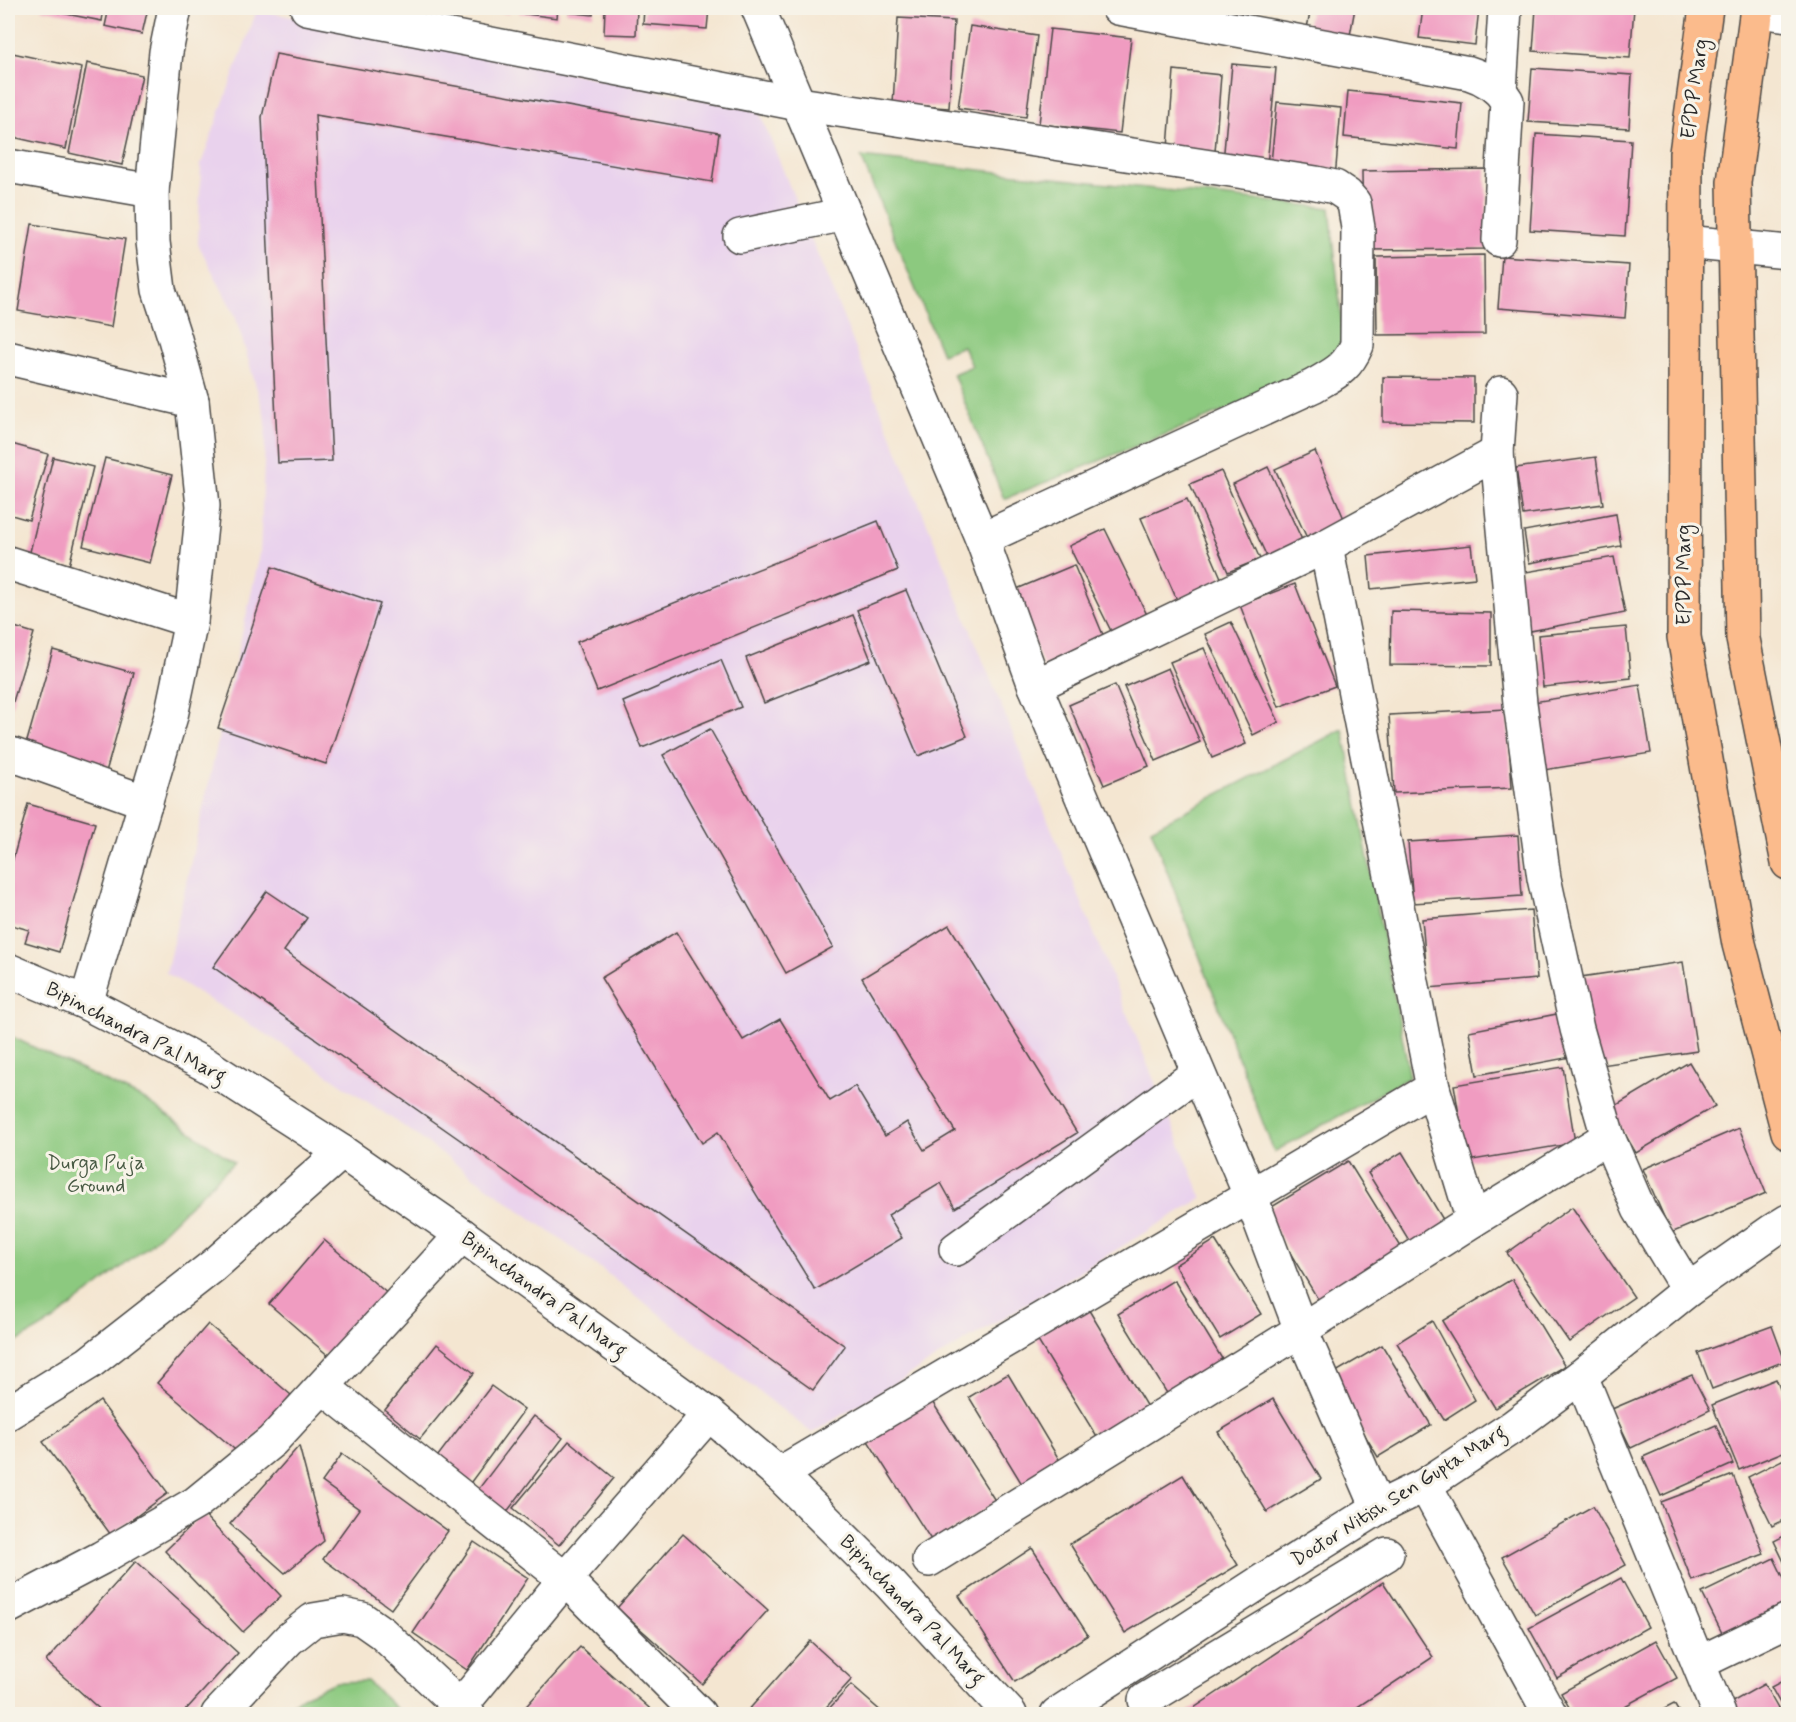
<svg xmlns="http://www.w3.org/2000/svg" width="1796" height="1722" font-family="Mynerve,sans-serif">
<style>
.built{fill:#e9d2ed}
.green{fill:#8cc97f;stroke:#5c7a55;stroke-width:1.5}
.building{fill:#f09cc1}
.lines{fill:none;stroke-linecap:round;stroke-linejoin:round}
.minor-casing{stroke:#494744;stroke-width:36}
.major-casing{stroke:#494744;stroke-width:36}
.minor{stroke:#fff;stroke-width:33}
.major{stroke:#fbbb8c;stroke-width:33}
.labels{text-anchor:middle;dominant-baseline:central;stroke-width:6;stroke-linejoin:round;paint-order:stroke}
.street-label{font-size:20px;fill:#2b2b2b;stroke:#f7f3e8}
.park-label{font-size:20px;fill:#485a44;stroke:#f7f3e8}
</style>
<rect width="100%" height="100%" fill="#f7f3e8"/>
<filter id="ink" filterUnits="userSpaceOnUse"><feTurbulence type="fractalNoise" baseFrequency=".0167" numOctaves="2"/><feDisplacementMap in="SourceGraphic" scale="12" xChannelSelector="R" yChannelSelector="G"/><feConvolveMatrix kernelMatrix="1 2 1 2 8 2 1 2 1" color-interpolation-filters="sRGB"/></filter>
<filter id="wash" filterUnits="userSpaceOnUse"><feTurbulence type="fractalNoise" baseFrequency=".008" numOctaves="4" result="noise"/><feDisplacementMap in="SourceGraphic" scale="24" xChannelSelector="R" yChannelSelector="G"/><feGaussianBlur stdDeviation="1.35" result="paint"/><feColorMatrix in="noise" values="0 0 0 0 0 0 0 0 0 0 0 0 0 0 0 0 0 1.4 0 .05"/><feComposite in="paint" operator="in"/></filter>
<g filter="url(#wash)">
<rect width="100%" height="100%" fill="#f4e6d1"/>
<!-- built -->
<path class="built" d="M257,10L759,111L1202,1198L812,1433L600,1268L409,1130L293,1051L166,973L260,554L266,420L235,315L198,244L201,164Z"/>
<!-- green -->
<g class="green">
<path d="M861,157L1330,208L1346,362L1004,499L953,374L972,366L963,346L942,354Z"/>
<path d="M1343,729L1410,1077L1274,1152L1151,829Z"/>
<path d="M8,1035L145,1100L234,1162L147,1247L53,1321L8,1347Z"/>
<path d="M367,1681L402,1714H280L303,1696L336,1682Z"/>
</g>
<g id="blocks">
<!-- building -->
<g class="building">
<path d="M109,8H148L142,34L105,26Z"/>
<path d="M487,8H509L508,14Z"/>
<path d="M520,8H558L557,18L519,13Z"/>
<path d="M567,8H594L593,15L566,12Z"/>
<path d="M605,8H637L636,35L604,34Z"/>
<path d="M644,8H709L707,29L643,24Z"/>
<path d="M1311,8H1355L1349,41L1306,33Z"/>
<path d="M1423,8H1479L1475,45L1419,38Z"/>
<path d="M1536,8H1634L1630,58L1533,51Z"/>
<path d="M41,9V8H104L102,21Z"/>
<path d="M898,18L954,21L949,108L893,104Z"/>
<path d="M970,26L1037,36L1026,117L958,108Z"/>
<path d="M1050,29L1131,38L1120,133L1039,124Z"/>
<path d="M8,52L82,68L66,149L8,136Z"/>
<path d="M276,54L719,133L712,182L315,115L332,461L278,463L262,117Z"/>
<path d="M87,63L142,75L122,165L69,153Z"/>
<path d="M1232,64L1276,68L1267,166L1223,162Z"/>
<path d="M1532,68L1632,75L1629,128L1528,122Z"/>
<path d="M1174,70L1221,75L1215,152L1168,148Z"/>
<path d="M1348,91L1462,103L1458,149L1344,137Z"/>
<path d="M1277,102L1341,108L1335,179L1270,173Z"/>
<path d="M1536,134L1631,140L1625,236L1530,230Z"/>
<path d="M1486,169L1487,249L1363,250L1362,171Z"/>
<path d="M32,224L125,239L111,327L18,311Z"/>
<path d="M1484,255L1485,334L1377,335L1376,257Z"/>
<path d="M1502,256L1629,265L1625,318L1498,308Z"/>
<path d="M1383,377L1474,378V423L1383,422Z"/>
<path d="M8,443L48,454L29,520L8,514Z"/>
<path d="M1315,451L1345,521L1307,538L1275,469Z"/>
<path d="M53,457L93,467L69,566L29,556Z"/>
<path d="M1596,457L1603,504L1523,515L1516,468Z"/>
<path d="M105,458L172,475L150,563L83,546Z"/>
<path d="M1268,467L1303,542L1268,559L1233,484Z"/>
<path d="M1221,471L1260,559L1228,572L1190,484Z"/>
<path d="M1187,499L1222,580L1177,600L1141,518Z"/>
<path d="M1616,514L1621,546L1529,563L1524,531Z"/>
<path d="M878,521L898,570L597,691L577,642Z"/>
<path d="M1105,529L1150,621L1115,639L1069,546Z"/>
<path d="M1471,545L1475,578L1371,589L1368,556Z"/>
<path d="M1614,557L1625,613L1525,632L1514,574Z"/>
<path d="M1074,565L1106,642L1044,667L1012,591Z"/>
<path d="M272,567L380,604L326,764L218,728Z"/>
<path d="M1295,584L1335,686L1279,707L1240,605Z"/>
<path d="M906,590L967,736L918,756L857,610Z"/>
<path d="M1391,611L1491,613V666L1390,665Z"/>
<path d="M853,615L871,660L764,703L746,658Z"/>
<path d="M1231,622L1279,722L1253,735L1205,634Z"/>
<path d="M8,625L34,633L8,718Z"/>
<path d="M1626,627L1631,678L1543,687L1538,635Z"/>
<path d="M1204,648L1246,744L1212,758L1170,662Z"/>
<path d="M53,650L134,673L106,772L25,748Z"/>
<path d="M721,660L741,707L642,748L623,702Z"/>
<path d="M1168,668L1200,742L1156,761L1124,687Z"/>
<path d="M1115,685L1149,766L1104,785L1069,705Z"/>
<path d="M1640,685L1651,753L1544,770L1533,702Z"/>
<path d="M1507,709L1512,788L1394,793L1389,715Z"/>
<path d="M710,729L833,947L786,973L663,755Z"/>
<path d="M28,804L95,823L59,952L25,942L29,930L8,924V877Z"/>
<path d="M1518,835L1522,896L1413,903L1408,842Z"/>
<path d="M267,891L307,918L284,951L845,1346L813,1390L496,1165L213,967Z"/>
<path d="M1531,910L1537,979L1428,988L1422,919Z"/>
<path d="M949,925L1077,1133L955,1208L941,1183L888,1215L902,1238L815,1290L718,1132L702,1143L601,978L676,932L743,1040L780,1019L830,1101L855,1086L885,1136L907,1122L924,1150L955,1131L862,978Z"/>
<path d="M1683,962L1697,1051L1595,1066L1581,977Z"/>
<path d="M1562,1013L1571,1057L1477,1075L1469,1031Z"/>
<path d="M1689,1062L1715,1106L1636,1153L1610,1109Z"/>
<path d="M1563,1067L1575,1143L1467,1161L1454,1085Z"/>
<path d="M1739,1128L1766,1193L1671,1233L1643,1169Z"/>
<path d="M1402,1152L1447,1226L1413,1247L1368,1173Z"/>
<path d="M1348,1161L1403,1250L1319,1301L1265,1211Z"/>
<path d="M1572,1207L1634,1297L1569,1342L1507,1253Z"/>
<path d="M324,1240L395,1300L339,1365L269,1304Z"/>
<path d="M1215,1240L1261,1314L1220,1339L1175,1265Z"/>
<path d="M1512,1279L1565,1366L1495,1408L1442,1321Z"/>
<path d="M1174,1280L1224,1362L1168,1395L1118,1314Z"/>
<path d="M1084,1302L1153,1417L1103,1447L1033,1333Z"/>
<path d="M1432,1321L1475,1400L1444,1420L1397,1343Z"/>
<path d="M208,1324L291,1395L240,1454L157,1383Z"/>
<path d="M1772,1326L1785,1361L1712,1389L1698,1353Z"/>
<path d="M437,1344L474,1373L420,1439L385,1410Z"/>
<path d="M1382,1345L1431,1425L1378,1457L1329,1376Z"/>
<path d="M1008,1374L1063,1466L1025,1489L969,1397Z"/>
<path d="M1692,1375L1710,1410L1631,1448L1612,1409Z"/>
<path d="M1776,1379L1788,1408V1450L1739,1470L1712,1405Z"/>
<path d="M491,1386L524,1410L468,1486L434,1461Z"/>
<path d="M926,1392L996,1502L933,1543L863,1433Z"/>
<path d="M1273,1399L1321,1479L1267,1512L1218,1432Z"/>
<path d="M100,1401L168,1493L111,1535L43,1442Z"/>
<path d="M534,1416L563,1438L503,1517L474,1495Z"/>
<path d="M1716,1425L1733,1464L1661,1496L1643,1457Z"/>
<path d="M569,1441L614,1478L559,1545L513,1508Z"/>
<path d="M299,1446L324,1541L285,1573L230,1524Z"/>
<path d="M342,1454L448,1531L391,1609L323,1559L359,1509L322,1482Z"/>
<path d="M1788,1457V1518L1772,1526L1748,1477Z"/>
<path d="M1183,1475L1238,1565L1125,1633L1070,1544Z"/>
<path d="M1733,1475L1764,1554L1692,1581L1661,1502Z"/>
<path d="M1593,1506L1626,1565L1535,1615L1502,1557Z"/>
<path d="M203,1514L281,1596L243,1632L165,1551Z"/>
<path d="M683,1534L768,1610L702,1684L617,1608Z"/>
<path d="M1788,1534V1570L1774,1541Z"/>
<path d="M474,1542L528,1578L467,1670L413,1633Z"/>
<path d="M1032,1548L1088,1635L1015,1682L959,1596Z"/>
<path d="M1774,1558L1788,1587V1609L1726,1641L1702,1593Z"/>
<path d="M136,1561L238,1653L182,1714H105L46,1661Z"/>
<path d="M8,1565L15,1579L8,1583Z"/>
<path d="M1621,1578L1648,1627L1557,1678L1529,1628Z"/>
<path d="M1383,1582L1433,1657L1347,1714H1185Z"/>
<path d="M1656,1640L1677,1678L1610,1714H1573L1561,1693Z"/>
<path d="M810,1641L852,1679L820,1714H745Z"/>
<path d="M580,1647L656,1714H519Z"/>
<path d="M1788,1678V1714H1786L1771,1687Z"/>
<path d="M1764,1684L1781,1714H1730L1725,1706Z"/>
<path d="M851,1685L884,1714H824Z"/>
<path d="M1674,1704L1680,1714H1655Z"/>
</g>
</g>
</g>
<g filter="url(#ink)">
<use href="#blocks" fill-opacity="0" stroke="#494744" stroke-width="1.5"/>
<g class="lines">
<!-- minor casing -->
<g class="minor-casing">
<g id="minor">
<path d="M307,8L799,104L1316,183L1335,187L1347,195L1354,203L1358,228L1357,345C1346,370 1335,373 1313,386L982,539"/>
<path d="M758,8L982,539L1035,686L1251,1197L1301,1330L1378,1508"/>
<path d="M1118,8L1469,73C1485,78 1498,86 1507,101L1499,240"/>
<path d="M1757,11L1788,15"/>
<path d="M1500,91L1505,8"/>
<path d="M8,166L152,191"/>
<path d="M740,236L845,214"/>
<path d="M1685,242L1788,252"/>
<path d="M8,358L192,401"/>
<path d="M1501,393L1497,453L1520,703L1544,878L1577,1029L1608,1137L1639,1209L1688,1290"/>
<path d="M8,563L191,621"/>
<path d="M1035,686L1326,546L1497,453"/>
<path d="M8,753L146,802"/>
<path d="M8,970L86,1003L208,1066L342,1152L462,1235L709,1414L779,1474L890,1584L1010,1714"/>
<path d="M86,1003L171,716L191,621L203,506L192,401L175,339L159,290L153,242L152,191L166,52L175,8"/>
<path d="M1433,1088L1473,1220"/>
<path d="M956,1249L1198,1073"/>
<path d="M1581,1376L1719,1714"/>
<path d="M323,1387L565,1579L699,1714"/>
<path d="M8,1413L89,1363L213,1266L342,1152"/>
<path d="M779,1474L1433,1088L1326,546"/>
<path d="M1425,1485L1550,1714"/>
<path d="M929,1560L1301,1330L1473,1220L1608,1137"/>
<path d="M8,1607L101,1558L196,1503L272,1441L462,1235"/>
<path d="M1699,1663L1788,1620"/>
<path d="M1145,1700L1387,1554"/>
<path d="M460,1707L565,1579L709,1414"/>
<path d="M218,1714L289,1639L313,1620L343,1615L362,1619L382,1633L468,1714"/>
<path d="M1057,1714L1262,1581L1378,1508L1425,1485L1514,1426L1581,1376L1688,1290L1772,1231L1788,1221"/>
</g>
</g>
<!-- major casing -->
<g class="major-casing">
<g id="major">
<path d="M1706,8L1686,153L1684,637L1739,944L1788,1132"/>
<path d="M1757,8L1734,182L1743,639L1788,863"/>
</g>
</g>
<!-- minor -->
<use href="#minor" class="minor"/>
<!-- major -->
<use href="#major" class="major"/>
</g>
</g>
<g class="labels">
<!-- street labels -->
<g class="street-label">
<text transform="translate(1695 89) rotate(-82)">EPDP Marg</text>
<text transform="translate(1684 575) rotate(-90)">EPDP Marg</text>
<text transform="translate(136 1033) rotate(27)">Bipinchandra Pal Marg</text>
<text transform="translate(544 1295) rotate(36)">Bipinchandra Pal Marg</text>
<text transform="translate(1399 1496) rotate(-32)">Doctor Nitish Sen Gupta Marg</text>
<text transform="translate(912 1610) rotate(46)">Bipinchandra Pal Marg</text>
</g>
<!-- park labels -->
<g class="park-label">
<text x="96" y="1163">Durga Puja<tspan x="96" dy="23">Ground</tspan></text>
</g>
</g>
<!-- margin -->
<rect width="1796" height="1722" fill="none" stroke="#f7f3e8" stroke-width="30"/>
</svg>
